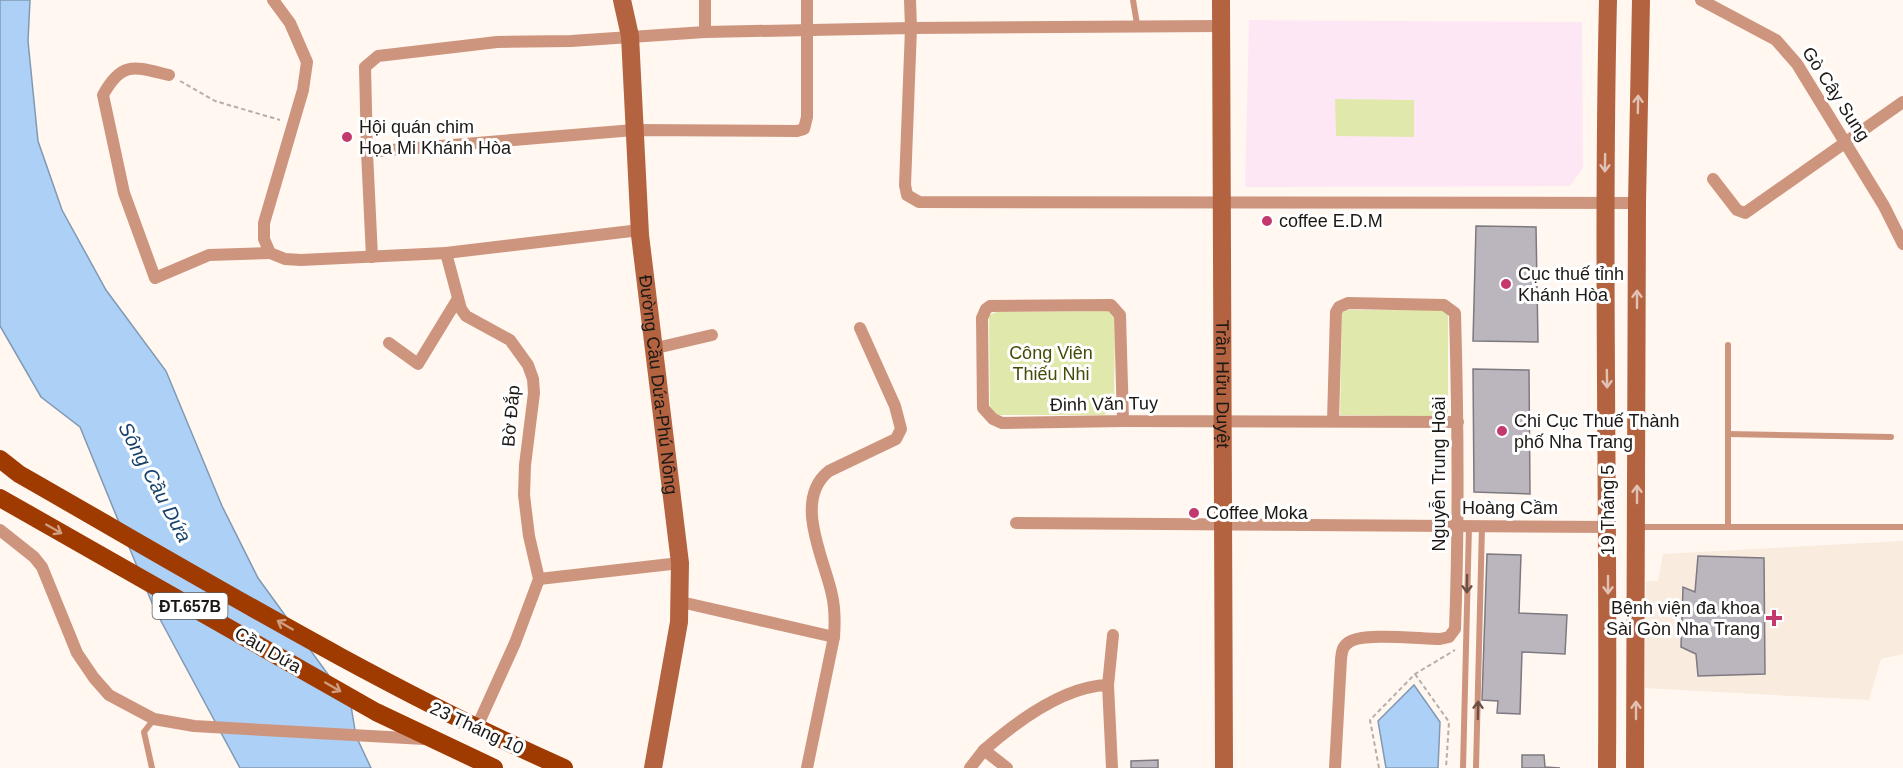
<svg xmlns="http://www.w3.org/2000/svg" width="1903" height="768" font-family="Helvetica,sans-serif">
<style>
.built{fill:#f9ebde}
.education{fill:#fee7f4}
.green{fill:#e0e9ab}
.water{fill:#add0f7;stroke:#8199b3;stroke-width:1.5}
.building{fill:#bbb6be;stroke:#7d7980;stroke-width:1.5}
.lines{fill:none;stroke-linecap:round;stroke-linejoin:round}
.path{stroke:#b6afa9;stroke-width:2;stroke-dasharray:4.5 3;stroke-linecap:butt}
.lane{stroke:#ce957e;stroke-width:6}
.street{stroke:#ce957e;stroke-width:12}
.secondary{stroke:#b46340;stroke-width:18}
.primary{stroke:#9f3b00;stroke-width:18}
.oneway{stroke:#e1c1b3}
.oneway2{stroke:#cf9d80}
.oneway3{stroke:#6c5044}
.poi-dot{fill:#c3386d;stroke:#fff;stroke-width:2}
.labels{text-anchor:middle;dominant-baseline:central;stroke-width:6;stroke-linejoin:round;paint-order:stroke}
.shield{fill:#fff;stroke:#5f5d5b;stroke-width:1.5}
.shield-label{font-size:16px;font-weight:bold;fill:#1b1815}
.street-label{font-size:18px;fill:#1b1815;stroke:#fff}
.poi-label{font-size:18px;fill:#1b1815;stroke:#fff;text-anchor:start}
.park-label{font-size:18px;fill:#464b07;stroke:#fff}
.water-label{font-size:20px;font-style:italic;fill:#18426b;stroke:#fff}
</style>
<rect width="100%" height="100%" fill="#fff7f0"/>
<!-- built -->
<path class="built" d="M1903,541V654L1881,659L1869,700L1645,688L1646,581H1658L1663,554Z"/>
<!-- education -->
<path class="education" d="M1249,20L1582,22L1583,168L1570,186L1245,187Z"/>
<!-- green -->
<g class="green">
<path d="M1335,99L1414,100V137L1336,136Z"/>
<path d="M1347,310H1444L1448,315V417L1340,415L1342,313Z"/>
<path d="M1109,311L1115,316L1114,408L1104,415H996L990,407L989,315L997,312Z"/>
</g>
<!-- water -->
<g class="water">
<path d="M0,0H30L28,41L38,141L62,210L106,290L166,371L222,506L258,578L351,706L356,736L371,768H240L154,608L80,427L41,397L0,326Z"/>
<path d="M1414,685L1440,722L1438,768H1386L1378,721Z"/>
</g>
<!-- building -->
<g class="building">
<path d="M1476,226L1536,227L1538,342L1473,341Z"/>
<path d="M1473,369L1529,370L1530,494L1474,492Z"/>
<path d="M1487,554L1521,555L1519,613L1567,615L1565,654L1522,652L1520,714L1497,713L1498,701L1482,700Z"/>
<path d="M1698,556L1764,558L1765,674L1698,676L1696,654L1681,647L1683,587L1695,592Z"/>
<path d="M1522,755H1544L1545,767L1560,768H1522Z"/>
<path d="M1158,760V768H1131V761Z"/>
</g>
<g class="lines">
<!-- path -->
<g class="path">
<path d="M180,81L215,101L280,120"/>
<path d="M1415,674L1449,722L1446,768"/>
<path d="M1379,768L1370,720L1415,674L1455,650"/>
</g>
<!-- lane -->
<g class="lane">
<path d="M1133,0L1137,24"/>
<path d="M1728,345V527"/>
<path d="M1728,434L1891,437"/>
<path d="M1637,527H1903"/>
<path d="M152,768L144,732L154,719"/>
<path d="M1463,768L1469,526"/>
<path d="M1476,768L1482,526"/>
</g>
<!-- street -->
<g class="street">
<path d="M273,0L290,23L307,62L303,90L264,223V239L270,253L285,259L301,260L446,253"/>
<path d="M910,0L911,28L1221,26"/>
<path d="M1701,0L1776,40L1797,64L1884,206L1903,244"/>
<path d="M705,32V0"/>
<path d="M169,75C135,67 122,60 103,95L124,193L155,278L209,255L270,253"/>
<path d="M367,152L365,67L378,56L497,42L571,41L705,32L911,28L905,185L907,195L919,202L1637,203"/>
<path d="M1713,179L1737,210L1745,213L1903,102"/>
<path d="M372,257L367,152L634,130L797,131L804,129L807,117V0"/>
<path d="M389,343L418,364L457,300"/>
<path d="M652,349L712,335"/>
<path d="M1123,421L1120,315L1111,305L990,306L986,309L982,318L983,408L993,419L1002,423L1123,421L1458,422"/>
<path d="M1333,421L1336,312L1339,307L1348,303L1444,305L1455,313C1458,419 1459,524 1455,629L1449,637L1440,639C1420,639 1364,632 1349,642C1342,647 1342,651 1341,659L1335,768"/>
<path d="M1016,523L1609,527"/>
<path d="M0,530L34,557L42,567L77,653L94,678L109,695L154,719L194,726L424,739"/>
<path d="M539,579L680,563"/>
<path d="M681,602L834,637L807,768"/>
<path d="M834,637C835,623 835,608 832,595C825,560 792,500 829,471L896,439L901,429L895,406L860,328"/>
<path d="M1108,685L1113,635"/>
<path d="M476,729L515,643L539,579L529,536L524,495L525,465L534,393L533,379L528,365L510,340L466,316L461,309L446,253L640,230"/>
<path d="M970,768L984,750"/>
<path d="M1007,768L984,750C1016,722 1065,686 1108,685L1112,768"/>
</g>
<!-- secondary -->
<g class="secondary">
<path id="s1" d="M622,0L630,36L640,235L680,563L679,622L653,768"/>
<path id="s2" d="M1221,0L1224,768"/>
<path d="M1607,768C1609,512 1602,256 1608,0"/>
<path d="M1635,768L1637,203L1641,0"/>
</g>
<!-- primary -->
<g class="primary">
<path d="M0,459L19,474C198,576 375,684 564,768"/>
<path d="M0,498L376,712L494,768"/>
</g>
</g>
<!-- one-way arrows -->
<defs><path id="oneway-shaft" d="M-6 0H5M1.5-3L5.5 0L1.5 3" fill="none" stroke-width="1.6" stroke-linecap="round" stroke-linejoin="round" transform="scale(1.5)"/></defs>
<g class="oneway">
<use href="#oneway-shaft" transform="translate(1638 104) rotate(-89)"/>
<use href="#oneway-shaft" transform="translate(1605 163) rotate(91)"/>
<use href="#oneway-shaft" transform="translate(1637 299) rotate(-90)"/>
<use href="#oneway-shaft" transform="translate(1607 379) rotate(89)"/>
<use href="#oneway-shaft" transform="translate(1637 494) rotate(-90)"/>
<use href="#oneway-shaft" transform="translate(1608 585) rotate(90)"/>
<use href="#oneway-shaft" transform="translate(1636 710) rotate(-90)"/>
</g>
<g class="oneway2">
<use href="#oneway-shaft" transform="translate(54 529) rotate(30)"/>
<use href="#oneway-shaft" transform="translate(285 625) rotate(-150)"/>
<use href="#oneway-shaft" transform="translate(333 687) rotate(30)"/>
</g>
<g class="oneway3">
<use href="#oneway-shaft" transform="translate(1467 584) rotate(91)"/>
<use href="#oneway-shaft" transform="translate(1478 710) rotate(-89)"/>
</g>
<!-- markers -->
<g class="poi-dot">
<circle cx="347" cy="137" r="6"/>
<circle cx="1267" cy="221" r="6"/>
<circle cx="1506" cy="284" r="6"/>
<circle cx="1502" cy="431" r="6"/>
<circle cx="1194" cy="513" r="6"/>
<path d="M1771 609h6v6h6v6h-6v6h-6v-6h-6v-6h6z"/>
</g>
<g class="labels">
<!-- shield labels -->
<rect class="shield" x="152.5" y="593" width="75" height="26" rx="4.5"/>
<g class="shield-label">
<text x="190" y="606">ĐT.657B</text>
</g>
<!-- street labels -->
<g class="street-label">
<text transform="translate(1836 94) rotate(57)">Gò Cây Sung</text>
<text stroke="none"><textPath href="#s2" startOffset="384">Trần Hữu Duyệt</textPath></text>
<text stroke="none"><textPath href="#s1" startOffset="387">Đường Cầu Dứa-Phú Nông</textPath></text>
<text transform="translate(1104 404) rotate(-1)">Đinh Văn Tuy</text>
<text transform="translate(511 416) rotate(-85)">Bờ Đắp</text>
<text transform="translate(1439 474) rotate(-90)">Nguyễn Trung Hoài</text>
<text x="1510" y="508">Hoàng Cầm</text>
<text transform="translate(1608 510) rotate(-90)">19 Tháng 5</text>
<text transform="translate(268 650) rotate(30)">Cầu Dứa</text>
<text transform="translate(477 728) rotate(25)">23 Tháng 10</text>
</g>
<!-- poi labels -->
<g class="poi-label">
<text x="359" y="127">Hội quán chim<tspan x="359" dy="21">Họa Mi Khánh Hòa</tspan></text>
<text x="1279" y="221">coffee E.D.M</text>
<text x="1518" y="274">Cục thuế tỉnh<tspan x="1518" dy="21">Khánh Hòa</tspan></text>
<text x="1514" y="421">Chi Cục Thuế Thành<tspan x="1514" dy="21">phố Nha Trang</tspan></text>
<text x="1206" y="513">Coffee Moka</text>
<text x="1760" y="608" text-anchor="end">Bệnh viện đa khoa<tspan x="1760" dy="21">Sài Gòn Nha Trang</tspan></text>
</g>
<!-- park labels -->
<g class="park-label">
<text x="1051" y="353">Công Viên<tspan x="1051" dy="21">Thiếu Nhi</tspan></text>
</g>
<!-- water labels -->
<g class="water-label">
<text transform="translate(155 482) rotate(62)">Sông Cầu Dứa</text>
</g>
</g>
</svg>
